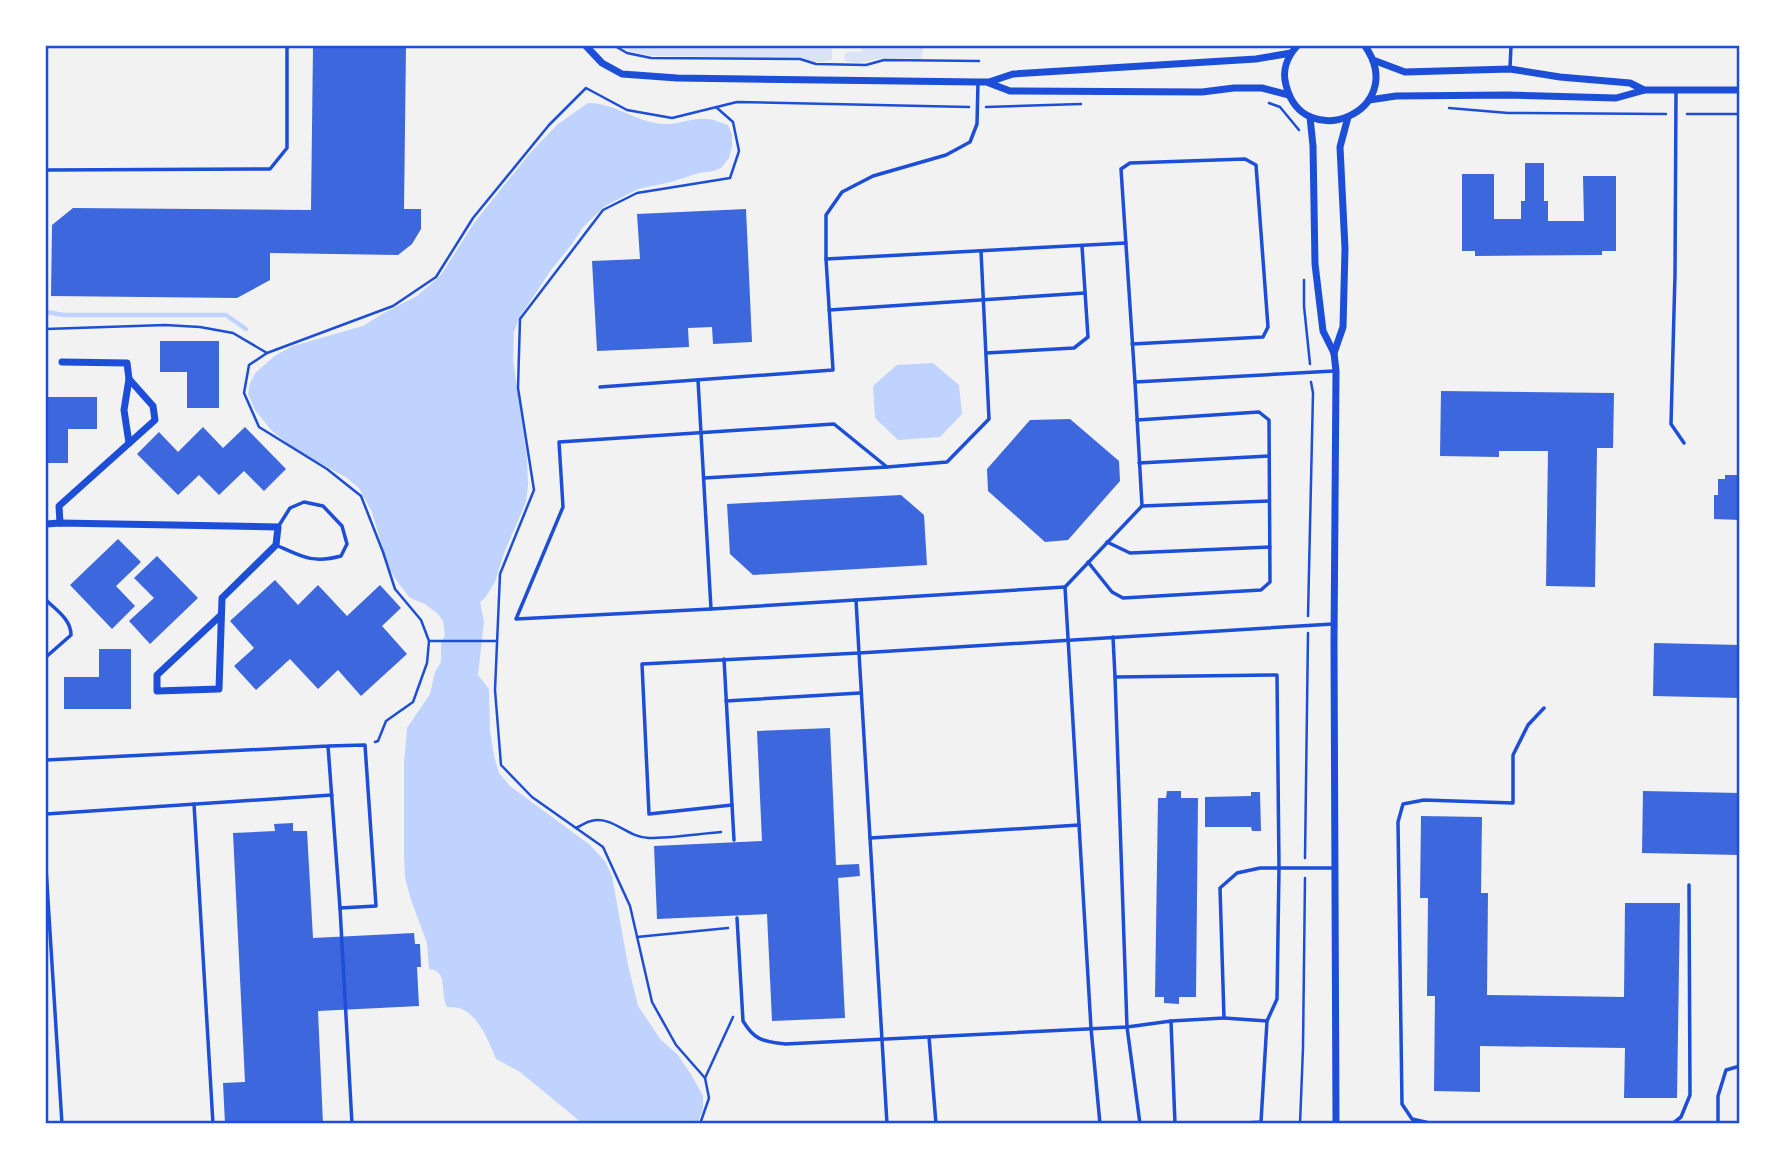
<svg xmlns="http://www.w3.org/2000/svg" width="1785" height="1169" font-family="Manrope,sans-serif">
<style>
.green{fill:#dbe4f7}
.water{fill:#bfd3fe}
.lines{fill:none;stroke-linecap:round;stroke-linejoin:round}
.stream{stroke:#bfd3fe;stroke-width:4.5}
.building{fill:#3d67dc}
.path{stroke:#1d4ed8;stroke-width:2.5}
.service{stroke:#1d4ed8;stroke-width:3.5}
.minor{stroke:#1d4ed8;stroke-width:7}
.neatline{fill:none;stroke:#1d4ed8;stroke-width:2.5}
</style>
<rect width="100%" height="100%" fill="#f2f2f2"/>
<!-- green -->
<g class="green">
<path d="M618,46H832V60C818,64 815,62 802,58L653,56L632,52Z"/>
<path d="M862,46H924L921,59C909,58 897,58 886,58C870,59 862,66 845,61L844,55L847,52H862Z"/>
</g>
<!-- water -->
<g class="water">
<path d="M588,103C615,103 636,122 663,124C678,125 694,117 707,119C714,119 721,123 728,125L732,135V147L729,158L721,168L713,171L699,173L671,182L638,189L605,206L583,227L572,244L551,270L519,318L514,332L513,360L527,458L528,485L526,502L504,553L495,582L485,598L480,602L484,622L478,675L489,689L490,730L494,756L499,773L510,786L590,845L605,861L612,876L628,965L638,1006L661,1040L678,1055L692,1076L703,1096V1109L698,1123H582L520,1072L496,1059C489,1042 480,1019 464,1010C459,1007 452,1007 447,1007C439,991 449,971 429,969L427,943L411,900L405,878L404,855V763L407,728L430,694L435,672L441,662V643L445,635L443,621L438,614L425,604L410,598L394,577L387,563L372,512L359,488L347,478L292,447L272,431L255,410L248,394L250,383L256,372L276,355L293,346L363,326L382,314L417,296L441,275L474,223L530,153L558,124Z"/>
<path d="M933,363L959,385L962,414L940,437L898,440L875,418L873,386L897,365Z"/>
</g>
<g class="lines">
<!-- stream -->
<path class="stream" d="M46,312L64,315H226L246,329"/>
</g>
<!-- building -->
<g class="building">
<path d="M313,46H406L404,209H421V229L412,244L398,255L270,253V280L237,298L51,296L52,225L73,208L311,210Z"/>
<path d="M1525,163H1544V201H1548V221H1584L1583,176H1616V251H1602V255L1475,256V251H1462V174H1494V219H1521V201H1525Z"/>
<path d="M746,209L752,342L713,344L712,327L688,328L689,347L597,351L592,261L640,259L637,214Z"/>
<path d="M160,341H219V408H187V372H160Z"/>
<path d="M1441,391L1614,393L1613,448H1597L1595,587L1546,586L1548,451H1499V457L1440,456Z"/>
<path d="M46,397H97V429H68V463H46Z"/>
<path d="M1070,419L1119,461L1120,481L1068,540L1045,542L988,491L987,469L1030,420Z"/>
<path d="M203,427L223,448L245,427L286,469L264,491L244,471L219,495L199,475L178,495L137,454L159,432L178,452Z"/>
<path d="M1725,475H1740V520L1714,519V495H1718V479H1725Z"/>
<path d="M901,495L924,515L927,565L753,575L730,554L727,504Z"/>
<path d="M118,539L141,562L116,586L135,606L112,629L70,585Z"/>
<path d="M157,556L198,598L150,644L129,621L154,598L134,578Z"/>
<path d="M275,580L298,605L318,585L347,616L380,585L401,608L382,626L407,654L361,696L338,670L318,689L290,659L256,690L234,666L254,648L230,621Z"/>
<path d="M1654,643L1740,645V698L1653,696Z"/>
<path d="M99,649H131V709H64V677H99Z"/>
<path d="M830,728L836,865L859,864L860,876L838,878L845,1018L772,1021L767,914L657,919L654,846L762,841L757,731Z"/>
<path d="M1167,791H1181V798H1198L1196,997H1179V1004L1164,1003V997H1155L1158,798H1166Z"/>
<path d="M1643,791L1740,793V855L1642,853Z"/>
<path d="M1251,792H1260L1261,831H1252L1251,827H1205V797L1251,796Z"/>
<path d="M1421,816L1482,817L1481,893H1488L1487,995L1624,997L1625,903H1680L1677,1098H1624L1625,1048L1480,1046V1092L1434,1091L1435,996H1427L1428,898H1420Z"/>
<path d="M293,823V831H307L313,938L414,933L415,944H420L421,967H417L419,1006L318,1011L323,1124H225L223,1083L245,1082L233,833L275,831L274,824Z"/>
</g>
<g class="lines">
<!-- path -->
<g class="path">
<path d="M615,46L627,53L651,58L800,59L816,64L866,65L884,60L979,61"/>
<path d="M1269,103L1280,107L1299,130"/>
<path d="M986,107L1081,104"/>
<path d="M1449,108L1508,113L1666,114"/>
<path d="M1687,114H1740"/>
<path d="M1304,280V306L1310,364"/>
<path d="M46,329L165,325L200,327L233,333L267,353"/>
<path d="M1308,616L1313,393L1311,382"/>
<path d="M429,641H496"/>
<path d="M375,742L378,741L386,721L413,702L427,663L429,641L421,620L395,589L383,552L361,496L327,469L259,427L244,393L249,365L267,353L393,306L436,277L473,218L549,125L586,88L627,110L672,118L737,102L969,107"/>
<path d="M576,828C581,826 586,822 591,821C612,815 628,838 649,838C672,838 697,834 721,832"/>
<path d="M1305,858L1308,633"/>
<path d="M637,937L728,928"/>
<path d="M705,1078L733,1017"/>
<path d="M700,1124L709,1098L705,1078L676,1045L652,1002L630,906L603,847L532,797L501,765L495,690L500,574L534,490L518,388L520,319L603,210L637,193L730,178L739,151L733,122L716,107"/>
<path d="M1300,1124L1303,1048L1305,878"/>
</g>
<!-- service -->
<g class="service">
<path d="M1510,68L1511,46"/>
<path d="M978,82L977,124L970,142L946,155L873,176L842,192L826,215V259L1126,243"/>
<path d="M1676,92L1675,274L1671,424L1684,443"/>
<path d="M46,170L270,169L287,148V46"/>
<path d="M829,310L1085,293"/>
<path d="M1132,344L1263,337L1268,327L1256,165L1245,159L1130,163L1121,169L1135,382"/>
<path d="M986,353L1074,348L1088,337L1082,246"/>
<path d="M698,380L711,609L1065,587"/>
<path d="M600,387L833,370L826,259"/>
<path d="M1139,463L1269,456"/>
<path d="M704,478L887,467"/>
<path d="M1142,506L1269,501"/>
<path d="M1107,542L1130,553L1270,547"/>
<path d="M276,545C301,556 312,564 341,556L347,544L342,526L323,506L304,502L290,508L278,527"/>
<path d="M1088,562L1112,592L1123,598L1261,590L1270,582L1269,420L1259,412L1137,420"/>
<path d="M46,600C56,610 71,619 71,635L46,657"/>
<path d="M711,609L516,619L563,507L559,442L834,424L887,467L947,462L989,419L981,251"/>
<path d="M1113,637L1115,677L1277,675L1279,868H1260L1237,873L1220,888L1224,1018L1171,1021"/>
<path d="M724,659L732,805L649,814L642,664L859,653L856,600"/>
<path d="M726,701L860,693"/>
<path d="M46,760L328,746L365,745L376,906L340,908L328,746"/>
<path d="M194,804L213,1124"/>
<path d="M732,805L734,840"/>
<path d="M46,814L332,795"/>
<path d="M870,838L1079,825"/>
<path d="M46,868L62,1124"/>
<path d="M340,908L352,1124"/>
<path d="M737,918L743,1021C755,1041 763,1041 785,1044L1127,1027L1115,677"/>
<path d="M1224,1018L1267,1021"/>
<path d="M929,1037L936,1124"/>
<path d="M887,1124L859,653L1333,624"/>
<path d="M1100,1124L1091,1028L1065,587L1142,506L1135,382L1334,371"/>
<path d="M1140,1124L1127,1027L1171,1021L1175,1124"/>
<path d="M1230,1124L1261,1122L1267,1021L1277,999L1279,868H1333"/>
<path d="M1434,1124L1412,1119L1402,1104L1398,822L1403,804L1424,800L1513,803V755L1528,725L1544,708"/>
<path d="M1672,1124L1681,1117L1690,1095L1689,885"/>
<path d="M1718,1124V1096L1726,1070L1740,1066"/>
</g>
<!-- minor -->
<g class="minor">
<path d="M586,46L602,63L622,74L677,78L978,82H989L1013,74L1256,59L1291,53"/>
<path d="M1297,46C1287,57 1282,71 1286,85C1303,155 1410,111 1365,46"/>
<path d="M1373,60L1405,72L1510,69L1560,77L1630,83L1644,90"/>
<path d="M989,83L1010,91L1202,92L1234,88H1262L1289,95"/>
<path d="M1369,100L1396,96L1508,95L1616,98L1645,90H1740"/>
<path d="M1310,117L1313,146L1315,264L1323,331L1334,353L1336,371L1334,643L1336,1124"/>
<path d="M1334,353L1343,327L1345,249L1340,147L1348,117"/>
<path d="M129,379L124,410L129,443"/>
<path d="M60,523L59,506L155,420L153,406L129,379L127,363L62,362"/>
<path d="M46,524L60,523L278,527L276,545L222,598L219,689L157,691V675L221,615"/>
</g>
</g>
<!-- border -->
<rect width="1785" height="1169" fill="none" stroke="#ffffff" stroke-width="94"/>
<rect x="47" y="47" width="1691" height="1075" class="neatline"/>
</svg>
